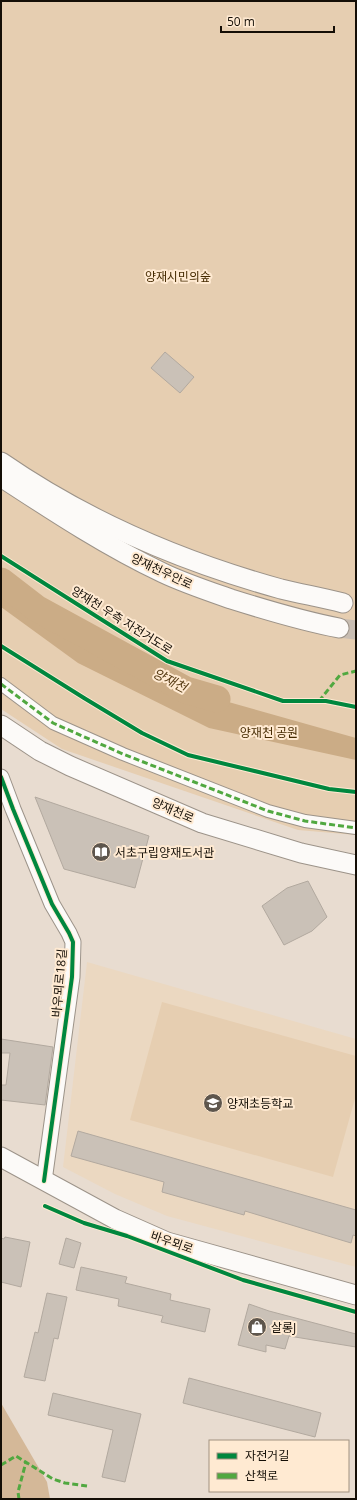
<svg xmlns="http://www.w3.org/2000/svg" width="357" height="1500" font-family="'Open Sans','Noto Sans KR',sans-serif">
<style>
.built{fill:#ebd8c1}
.green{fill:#e6ceb1}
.forest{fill:#d4b898}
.water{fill:#cbac86}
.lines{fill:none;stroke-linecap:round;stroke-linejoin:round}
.river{stroke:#cbac86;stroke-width:27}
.building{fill:#cac1b7;stroke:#b2a99f}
.tertiary-tunnel{stroke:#c8bdb2;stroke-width:19;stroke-dasharray:19 10;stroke-linecap:butt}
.pedestrian-casing{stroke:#9c9389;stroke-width:14}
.minor-casing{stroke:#9c9389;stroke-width:17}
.tertiary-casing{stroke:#9c9389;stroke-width:21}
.pedestrian{stroke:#fcfaf8;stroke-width:12}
.minor{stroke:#fcfaf8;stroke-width:15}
.tertiary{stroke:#fcfaf8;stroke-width:19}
.quiet{stroke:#51a840;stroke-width:3;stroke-dasharray:6 3;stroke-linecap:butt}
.cycleway-casing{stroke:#ffead2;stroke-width:6}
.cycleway{stroke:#00873e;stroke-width:4}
.labels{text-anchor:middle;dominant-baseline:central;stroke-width:4;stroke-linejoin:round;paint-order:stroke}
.park-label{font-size:12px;fill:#452a00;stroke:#ffead2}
.street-label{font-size:12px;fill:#140e06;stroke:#ffead2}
.poi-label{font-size:12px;fill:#140e06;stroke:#ffead2;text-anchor:start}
.water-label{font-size:13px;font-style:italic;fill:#563a13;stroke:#ffead2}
</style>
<rect width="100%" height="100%" fill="#e8dcd0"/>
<!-- built -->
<path class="built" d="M87,962L356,1039V1267L167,1216L115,1194L63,1167Z"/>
<!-- green -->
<g class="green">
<path d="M1,1H356V835L298,830L62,749L1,709Z"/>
<path d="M162,1002L356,1056V1095L333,1177L130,1120Z"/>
</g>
<!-- forest -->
<path class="forest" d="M1,1403L47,1482L50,1499H1Z"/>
<!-- water -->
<path class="water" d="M1,577L37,608L186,690L356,738V760L209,728L78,663L1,607Z"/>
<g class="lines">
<!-- river -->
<path class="river" d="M1,581L36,608L186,690L217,699"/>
</g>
<!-- building -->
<g class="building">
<path d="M165,352L194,377L180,393L151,368Z"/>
<path d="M35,797L149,836L135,888L64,869Z"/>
<path d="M308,881L327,917L312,931L284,945L262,906L287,888Z"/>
<path d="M1,1039L53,1047L45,1105L1,1100V1085H6L10,1053H1Z"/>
<path d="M78,1131L356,1210V1236L353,1235L351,1243L245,1211L244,1215L162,1192L164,1182L71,1156Z"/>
<path d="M5,1237L30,1242L21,1287L1,1282V1238L4,1239Z"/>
<path d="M66,1238L81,1243L74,1268L59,1264Z"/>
<path d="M81,1267L127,1277L125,1283L171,1294L170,1300L210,1309L205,1332L161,1322L163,1316L118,1306L119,1299L76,1290Z"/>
<path d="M47,1293L67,1297L58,1339L54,1338L45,1381L24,1377L35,1332L38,1333Z"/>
<path d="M249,1304L269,1311L356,1334V1347L289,1336L285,1349L266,1345V1352L238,1345Z"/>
<path d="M189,1378L321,1413L315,1437L183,1403Z"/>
<path d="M53,1393L141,1414L125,1482L102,1477L113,1430L48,1415Z"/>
</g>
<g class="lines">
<!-- tertiary-tunnel -->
<path class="tertiary-tunnel" d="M339,628L356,630"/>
<!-- pedestrian casing -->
<g class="pedestrian-casing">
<path id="pedestrian" d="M1,684L53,723L123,754L268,811L305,821L356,828"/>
</g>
<!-- minor casing -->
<g class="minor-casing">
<path id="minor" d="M1,777L13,809L52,904L69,933L73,942L72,977L44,1181"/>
</g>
<!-- tertiary casing -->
<g class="tertiary-casing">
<g id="tertiary">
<path d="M1,462C85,520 183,562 281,589C302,594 323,598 343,603"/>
<path d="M1,477C53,511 106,546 163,573C184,583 208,591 231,599C266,610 302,621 339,628"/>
<path d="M1,725L40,751L70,766L202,823L301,853L356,865"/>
<path d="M1,1157L115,1219L167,1242L356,1295"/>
</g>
</g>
<!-- pedestrian -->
<use href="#pedestrian" class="pedestrian"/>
<!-- minor -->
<use href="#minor" class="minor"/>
<!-- tertiary -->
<use href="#tertiary" class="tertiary"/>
<!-- quiet -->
<g class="quiet">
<path d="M1,684L53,723L123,754L268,811L305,821L356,828"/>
<path d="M319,701L340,675L356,671"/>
<path d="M1,1465L16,1456L53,1479L65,1483L87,1486"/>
<path d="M19,1499L18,1492L26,1462"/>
</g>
<!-- cycleway casing -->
<g class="cycleway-casing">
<g id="cycleway">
<path d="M1,556L167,661L283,701H326L356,707"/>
<path d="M1,646L84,698L142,733L188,755L329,789L356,792"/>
<path d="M1,777L13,809L52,904L69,933L73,942L72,977L44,1181"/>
<path d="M45,1206L84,1223L127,1236L243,1280L356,1312"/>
</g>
</g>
<!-- cycleway -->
<use href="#cycleway" class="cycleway"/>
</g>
<!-- icons -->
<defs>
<g id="library-disc" transform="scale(1)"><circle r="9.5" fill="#5e564d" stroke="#ffead2"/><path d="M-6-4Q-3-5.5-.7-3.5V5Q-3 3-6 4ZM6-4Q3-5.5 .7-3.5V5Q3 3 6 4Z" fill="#fff"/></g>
<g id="school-disc" transform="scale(1)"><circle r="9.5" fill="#5e564d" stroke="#ffead2"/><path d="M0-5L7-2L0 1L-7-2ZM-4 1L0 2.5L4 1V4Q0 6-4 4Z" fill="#fff"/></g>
<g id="shop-disc" transform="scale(1)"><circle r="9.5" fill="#5e564d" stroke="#ffead2"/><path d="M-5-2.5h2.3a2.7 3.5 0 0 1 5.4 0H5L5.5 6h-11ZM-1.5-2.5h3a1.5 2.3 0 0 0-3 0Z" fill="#fff"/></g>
</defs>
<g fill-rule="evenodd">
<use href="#library-disc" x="101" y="852"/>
<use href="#school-disc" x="213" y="1103"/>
<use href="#shop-disc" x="257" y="1327"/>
</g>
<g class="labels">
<!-- park labels -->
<g class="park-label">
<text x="178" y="276">양재시민의숲</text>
<text x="269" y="732">양재천 공원</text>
</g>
<!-- street labels -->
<g class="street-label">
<text transform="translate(162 571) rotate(25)">양재천우안로</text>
<text transform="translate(122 620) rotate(32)">양재천 우측 자전거도로</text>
<text transform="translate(173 810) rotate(23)">양재천로</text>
<text transform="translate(59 983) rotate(-85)">바우뫼로18길</text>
<text transform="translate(172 1242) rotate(19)">바우뫼로</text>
</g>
<!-- poi labels -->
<g class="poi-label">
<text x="115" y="852">서초구립양재도서관</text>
<text x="227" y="1103">양재초등학교</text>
<text x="271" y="1327">살롱J</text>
</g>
<!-- water labels -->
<g class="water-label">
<text transform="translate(170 680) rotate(27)">양재천</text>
</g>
</g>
<!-- border -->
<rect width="357" height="1500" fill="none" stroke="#140e06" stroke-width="4"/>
<!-- legend -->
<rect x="209" y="1440" width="140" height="52" fill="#ffead2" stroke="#a19280"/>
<rect x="217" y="1453" width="20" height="6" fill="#00873e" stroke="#a19280"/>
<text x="245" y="1460" font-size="12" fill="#140e06">자전거길</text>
<rect x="217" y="1473" width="20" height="6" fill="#51a840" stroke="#a19280"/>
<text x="245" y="1480" font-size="12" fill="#140e06">산책로</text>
<!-- scale -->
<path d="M221 26v6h113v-6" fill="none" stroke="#140e06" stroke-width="2"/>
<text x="227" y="26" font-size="12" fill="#140e06" stroke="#ffead2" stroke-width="3" paint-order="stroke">50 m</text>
</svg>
